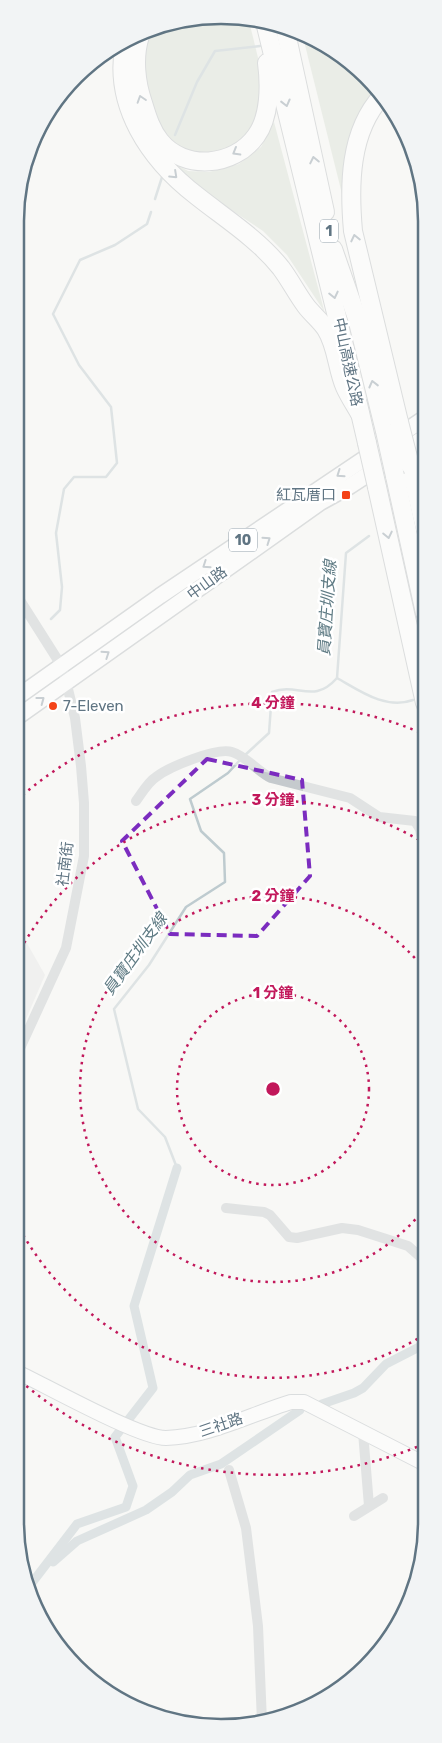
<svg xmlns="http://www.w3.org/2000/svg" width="442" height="1743" font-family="Rubik,'Noto Sans TC',sans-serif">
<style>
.built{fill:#e6e7e6}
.green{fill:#d9e0d5}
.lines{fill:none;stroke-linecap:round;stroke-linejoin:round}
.stream{stroke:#becbcf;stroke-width:2.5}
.canal{stroke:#becbcf;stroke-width:9}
.secondary-casing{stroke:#b7bdc2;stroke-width:16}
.primary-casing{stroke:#b8bdc0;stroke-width:18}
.highway-casing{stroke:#b9bdc0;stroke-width:20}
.street{stroke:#c5cacd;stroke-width:10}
.secondary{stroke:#fff;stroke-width:14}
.primary{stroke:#fff;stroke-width:15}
.highway{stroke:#fff;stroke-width:18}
.highway-bridge-casing{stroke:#b9bdc0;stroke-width:20;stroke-linecap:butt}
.highway-bridge{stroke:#fff;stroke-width:18}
.oneway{stroke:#909ea8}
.marked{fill:none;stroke:#7b2cbf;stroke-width:4;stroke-dasharray:10 6;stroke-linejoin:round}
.ring{fill:none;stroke:#c2185b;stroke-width:2.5;stroke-dasharray:2.5 5}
.poi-dot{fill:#f44318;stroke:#fff;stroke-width:2}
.labels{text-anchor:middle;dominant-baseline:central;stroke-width:5;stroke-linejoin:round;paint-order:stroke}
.shield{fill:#fff;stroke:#909ea8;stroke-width:1}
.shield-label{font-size:14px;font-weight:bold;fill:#607583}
.street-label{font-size:15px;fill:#607583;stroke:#fff}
.poi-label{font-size:15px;fill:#607583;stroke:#fff;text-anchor:end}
.water-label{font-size:16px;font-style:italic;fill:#5f7b84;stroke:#fff}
.rim{fill:none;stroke:#607583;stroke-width:2.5}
.centre{fill:#c2185b;stroke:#fff;stroke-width:2.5}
.ring-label{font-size:15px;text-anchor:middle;font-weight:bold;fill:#c2185b;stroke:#fff;stroke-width:5;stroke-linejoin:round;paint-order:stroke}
</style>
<rect width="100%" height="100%" fill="#f8f8f5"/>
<!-- built -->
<path class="built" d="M16,924L45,975L16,1042Z"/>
<!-- green -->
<g class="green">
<path d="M248,17L263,78V108L246,137L228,151L203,156L181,151L163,138L141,74L146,33L168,22Z"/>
<path d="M302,33L312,36L367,76L379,93L346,210Z"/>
<path d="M274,122L324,310V311L287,255L263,231L198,188L158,155L188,171L209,172L239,164L261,147Z"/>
</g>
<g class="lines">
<!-- stream -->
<g class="stream">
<path d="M305,40L311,36"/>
<path d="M175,135L197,82L215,51L260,46"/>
<path d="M155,199L163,174"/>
<path d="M51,619L60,610L62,587L56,533L64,489L74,477H106L117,463L111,407L79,365L53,314L80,260L115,245L147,224L151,212"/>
<path d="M337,678C360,691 386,710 413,700"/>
<path d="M244,756L269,733L272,692C298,682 313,705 337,678L346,553L369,536"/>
<path d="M177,1168L165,1137L138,1109L114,1009L149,965L186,907L225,882L224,853L201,831L190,799L228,773L240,760"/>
</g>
<!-- canal -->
<g class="canal">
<path d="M322,1404L354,1393L363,1388L386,1364L425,1344"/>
<path d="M53,1562L77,1541L146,1510L172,1492L190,1475L221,1464L300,1410"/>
<path d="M28,1588L77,1524L126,1507L133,1486L115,1437L153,1388L134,1306L177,1168"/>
</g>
<!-- secondary casing -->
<g class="secondary-casing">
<path id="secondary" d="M15,1371C45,1385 139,1438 166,1438C208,1437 251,1414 291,1402H304L425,1464"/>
</g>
<!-- primary casing -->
<g class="primary-casing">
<g id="primary">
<path d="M16,698L160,596L425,418"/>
<path d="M16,718L321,502L350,486L425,437"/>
</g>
</g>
<!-- highway casing -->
<g class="highway-casing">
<g id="highway">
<path d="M265,22L349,366"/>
<path d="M285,28L325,212"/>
<path d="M140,36C133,57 136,83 143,103C147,116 151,130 160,141C184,171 234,167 256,136C270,117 270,85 267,63"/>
<path d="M125,43C112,105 150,160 197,196C226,219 258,239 281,268C290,280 297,294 306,306C312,314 321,321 326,329C337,346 337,369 345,387C349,396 355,405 360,414"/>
<path d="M382,96C349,132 349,186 353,231L399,422"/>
<path d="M333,249L357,318L385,431"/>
<path d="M358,404L367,443"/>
<path d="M410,465L425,528"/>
<path d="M395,476L425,613"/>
<path d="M377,487L425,703"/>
</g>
</g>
<!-- street -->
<g class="street">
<path d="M136,801C142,793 148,782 156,777C169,767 217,747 232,752C246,756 257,771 271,778L350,798L379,817L415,821L420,829L425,857"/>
<path d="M16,1057L66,948L84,856V803L81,766L75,718L66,681L61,665L16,594"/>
<path d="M226,1208L264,1212L270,1215L289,1237L297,1238L342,1228L358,1230L408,1246L425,1261"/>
<path d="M363,1432L369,1506"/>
<path d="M229,1470L246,1528L258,1626L262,1722"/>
<path d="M354,1516L383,1498"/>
</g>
<!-- secondary -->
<use href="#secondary" class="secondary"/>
<!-- primary -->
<use href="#primary" class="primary"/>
<!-- highway -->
<use href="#highway" class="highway"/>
<!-- highway-bridge casing -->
<g class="highway-bridge-casing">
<g id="highway-bridge">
<path d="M399,422L410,465"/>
<path d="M385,431L395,476"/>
<path d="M367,443L377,487"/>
</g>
</g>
<!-- highway-bridge -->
<use href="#highway-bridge" class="highway-bridge"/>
</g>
<!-- one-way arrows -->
<defs><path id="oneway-chevron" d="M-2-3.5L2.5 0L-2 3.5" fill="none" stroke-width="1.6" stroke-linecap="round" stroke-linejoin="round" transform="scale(1.25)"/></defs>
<g class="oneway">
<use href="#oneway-chevron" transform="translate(141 99) rotate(-108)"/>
<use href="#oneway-chevron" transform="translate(286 103) rotate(76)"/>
<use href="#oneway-chevron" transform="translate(236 152) rotate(150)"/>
<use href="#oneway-chevron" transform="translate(314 160) rotate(-102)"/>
<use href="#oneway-chevron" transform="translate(174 175) rotate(43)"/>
<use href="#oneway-chevron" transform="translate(355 238) rotate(-103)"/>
<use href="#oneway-chevron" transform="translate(334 295) rotate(77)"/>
<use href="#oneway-chevron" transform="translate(373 384) rotate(-104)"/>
<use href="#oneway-chevron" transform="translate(340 474) rotate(145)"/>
<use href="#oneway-chevron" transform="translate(388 535) rotate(78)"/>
<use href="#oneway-chevron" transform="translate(267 540) rotate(-35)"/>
<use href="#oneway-chevron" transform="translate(206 565) rotate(146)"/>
<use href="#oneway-chevron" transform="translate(106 654) rotate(-34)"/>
<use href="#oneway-chevron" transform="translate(41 700) rotate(-37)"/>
</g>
<!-- marked area -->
<path d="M0 0H442V1743H0ZM207,759L302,780L310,876L257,936L170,934L122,841Z" fill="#f8f8f5" fill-opacity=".55" fill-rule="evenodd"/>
<path class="marked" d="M207,759L302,780L310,876L257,936L170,934L122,841Z"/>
<!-- distance rings -->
<g class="ring">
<circle cx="273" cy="1089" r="96"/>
<path d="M425 1208A193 193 0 1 1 425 970"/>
<path d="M424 1335A289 289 0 0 1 15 1220M17 956A289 289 0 0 1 424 843"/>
<path d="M424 1444A386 386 0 0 1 17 1378M17 800A386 386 0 0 1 424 734"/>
</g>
<!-- markers -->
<g class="poi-dot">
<rect x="341" y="490" width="10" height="10" rx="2.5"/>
<circle cx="53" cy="706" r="5"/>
</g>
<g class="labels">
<!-- shield labels -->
<g class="shield">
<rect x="320" y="219.5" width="18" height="23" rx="4"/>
<rect x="229" y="528.5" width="28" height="23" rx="4"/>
</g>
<g class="shield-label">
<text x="329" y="231">1</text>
<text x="243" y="540">10</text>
</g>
<!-- street labels -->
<g class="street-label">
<text transform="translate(348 362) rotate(78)">中山高速公路</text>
<text transform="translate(207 583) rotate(-36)">中山路</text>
<text transform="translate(65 864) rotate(-83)">社南街</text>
<text transform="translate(221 1425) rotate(-19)">三社路</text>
</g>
<!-- poi labels -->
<g class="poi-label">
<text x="336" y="495">紅瓦厝口</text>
<text x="63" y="706" text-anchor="start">7-Eleven</text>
</g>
<!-- water labels -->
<g class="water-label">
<text transform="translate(327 608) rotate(-86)">員寶庄圳支線</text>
<text transform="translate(135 954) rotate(-54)">員寶庄圳支線</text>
</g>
</g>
<!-- crop -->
<path d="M0 0H442V1743H0ZM221 24H221A197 197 0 0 1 418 221V1522A197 197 0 0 1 221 1719H221A197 197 0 0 1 24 1522V221A197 197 0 0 1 221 24Z" fill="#f2f4f5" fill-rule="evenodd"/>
<path class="rim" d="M221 24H221A197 197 0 0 1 418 221V1522A197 197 0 0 1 221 1719H221A197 197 0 0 1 24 1522V221A197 197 0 0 1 221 24Z"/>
<circle cx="273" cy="1089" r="8" class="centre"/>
<g class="ring-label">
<text x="273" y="708">4 分鐘</text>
<text x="273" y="805">3 分鐘</text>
<text x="273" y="901">2 分鐘</text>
<text x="273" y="998">1 分鐘</text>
</g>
</svg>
